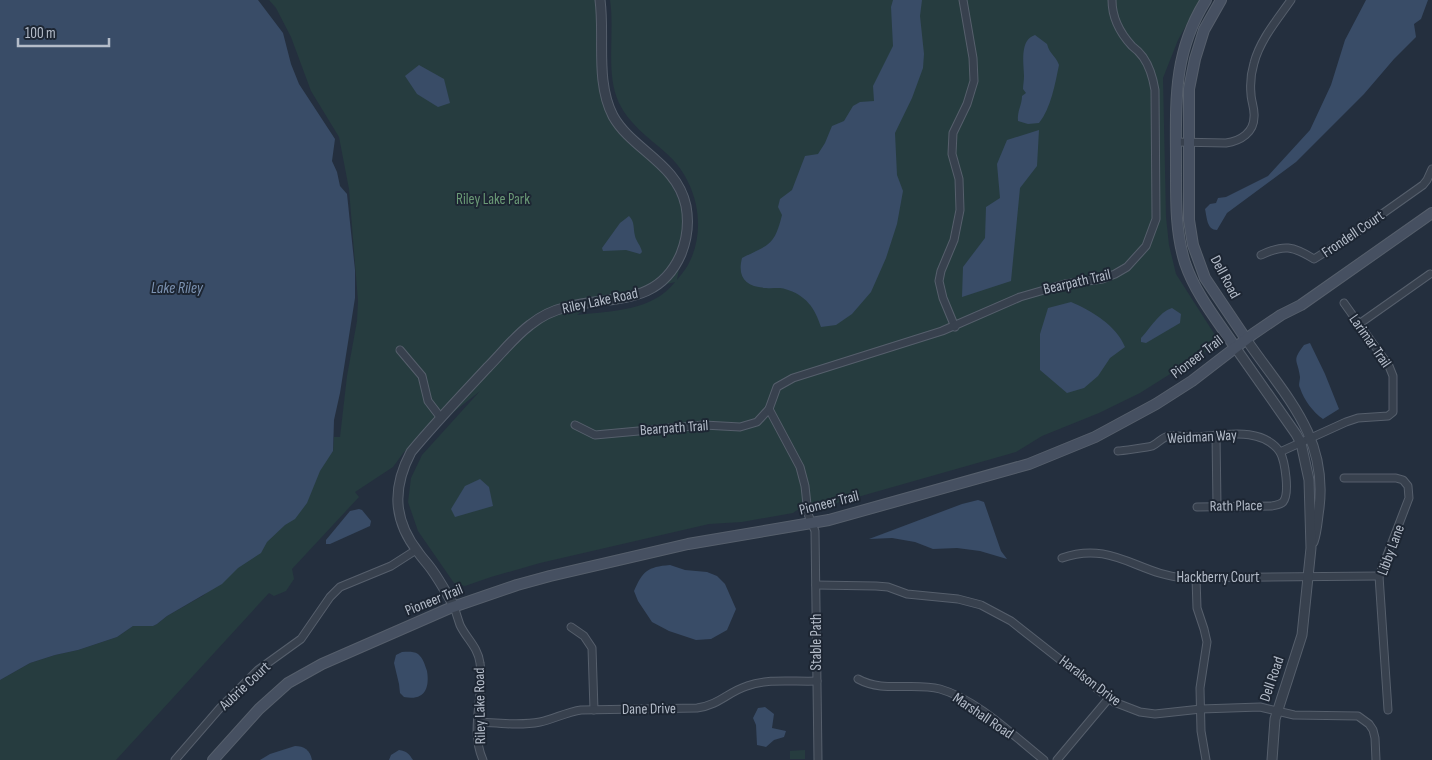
<svg xmlns="http://www.w3.org/2000/svg" width="1432" height="760" font-family="'Sofia Sans Condensed',sans-serif">
<style>
.green{fill:#263c3f;fill-rule:evenodd}
.water{fill:#394c67}
.lines{fill:none;stroke-linecap:round;stroke-linejoin:round}
.minor-casing{stroke:#565f6c;stroke-width:9}
.tertiary-casing{stroke:#565f6c;stroke-width:11}
.secondary-casing{stroke:#565f6c;stroke-width:12}
.minor{stroke:#38414e;stroke-width:7}
.tertiary{stroke:#38414e;stroke-width:9}
.secondary{stroke:#465061;stroke-width:10}
.labels{text-anchor:middle;dominant-baseline:central;stroke-width:4;stroke-linejoin:round;paint-order:stroke}
.park-label{font-size:15px;fill:#6b9a76;stroke:#1d2633}
.street-label{font-size:15px;fill:#b4bcc9;stroke:#1d2633}
.water-label{font-size:16px;font-style:italic;fill:#7c92b1;stroke:#1d2633}
</style>
<rect width="100%" height="100%" fill="#242f3e"/>
<!-- green -->
<g class="green">
<path d="M269,0H596L599,86L605,108L619,132L663,167L688,219L677,280C681,275 685,270 688,265C708,228 697,180 666,153C648,137 629,124 619,103C605,74 615,32 610,0H1200L1178,40L1163,78L1166,217L1169,245L1176,274L1215,335L1213,347L1140,393L1099,413L1042,436L1016,452L819,508C809,508 801,506 793,513L742,522L709,524L540,563L491,577L465,586L454,583L418,531L408,502L411,478L422,455L480,391L404,452L393,467L355,492L359,497L292,569L294,579L286,591L274,596L269,593L116,760H0V680L30,663L55,655L78,650L117,637L133,626H153L157,624L167,616L204,595L333,451L334,437H340L347,376L357,321L358,301L349,189L339,137L311,91L291,37L276,8ZM675,282C653,311 611,311 577,315L592,303Z"/>
<path d="M805,750V759H790V751Z"/>
</g>
<!-- water -->
<g class="water">
<path d="M0,0H258L283,33L291,64L299,84L335,139L332,161L337,172L340,186L347,194L355,270V298L340,393L334,420L333,451L320,471L307,503L295,519L285,525L267,542L261,553L238,568L222,584L167,616L157,624L153,626H133L117,637L78,650L55,655L30,663L0,680Z"/>
<path d="M893,0H922L920,16L924,54L923,68L912,98L895,133L897,175L903,191L897,224L886,258L871,292L852,314L836,325L821,327C815,308 806,295 785,289C780,287 772,289 766,288C746,287 737,278 742,258C769,244 774,247 782,215L778,207L780,199L792,190L805,156L818,154L825,143L832,126L844,121L853,106L860,102L874,101L873,86L893,46L891,7Z"/>
<path d="M1366,0H1428L1421,19L1414,24L1416,37L1394,59L1364,94L1296,162L1227,213L1217,230C1207,230 1207,218 1205,209L1210,204L1216,203L1218,198L1226,197L1268,176L1310,130L1331,85L1345,40Z"/>
<path d="M1035,35L1047,44C1050,55 1056,56 1059,65C1055,84 1051,108 1039,123L1028,124L1018,121C1017,111 1022,105 1022,96L1026,93L1023,89C1023,85 1024,81 1024,76C1024,64 1019,40 1035,35Z"/>
<path d="M419,65L444,79L450,103L438,107L417,94L405,76Z"/>
<path d="M1039,130L1037,166L1020,188L1011,281L962,297L963,267L985,238L986,207L1000,198L997,164L1007,140Z"/>
<path d="M629,216C635,222 633,228 635,236C636,241 641,246 642,252L640,254L626,250L603,251L602,248L620,223Z"/>
<path d="M1071,302C1092,311 1116,325 1125,347L1110,358L1098,376L1084,388L1067,393L1040,370V334L1048,308Z"/>
<path d="M1172,308L1181,314L1180,323L1146,343L1141,342V338C1150,329 1159,312 1172,308Z"/>
<path d="M1310,343L1325,374L1339,409L1323,419C1313,412 1304,400 1300,388C1298,385 1300,381 1300,377C1298,359 1291,362 1304,345Z"/>
<path d="M480,479L489,487L493,506L455,517L451,509L465,486Z"/>
<path d="M978,500L984,502L1001,551L1007,559L980,551L957,548L933,549L915,542L892,538L869,539L962,504Z"/>
<path d="M359,509L362,510L371,521L370,526L330,544H326V540L350,511Z"/>
<path d="M670,565L685,570L707,572L717,576L725,584L736,609L727,630L711,639L696,640L669,631L652,622L638,601L634,591C643,571 647,567 670,565Z"/>
<path d="M402,652C407,652 413,651 418,654C423,658 425,665 427,671C430,689 424,701 404,697L400,693L399,684L394,663L396,655Z"/>
<path d="M765,707L774,714L772,728L786,731L784,737L774,740L766,747L757,745L756,725L753,718L758,708Z"/>
<path d="M295,746C304,746 310,750 312,760H260L270,754Z"/>
<path d="M399,750C407,751 409,754 413,760H389L391,755Z"/>
</g>
<g class="lines">
<!-- minor casing -->
<g class="minor-casing">
<g id="minor">
<path d="M1176,142L1226,143C1241,141 1254,132 1254,117C1255,109 1251,101 1251,94C1250,84 1251,73 1254,63C1260,40 1277,20 1291,0"/>
<path d="M1261,255C1284,244 1293,246 1314,259L1351,236L1423,185L1427,180L1432,169"/>
<path d="M1359,324L1430,274"/>
<path d="M955,327L943,298L939,281L941,271L954,240L960,210L959,179L952,154L953,133L967,104L974,81L973,58L963,0"/>
<path d="M400,350L422,376L428,401L441,418"/>
<path d="M575,425L595,435L704,425L740,427L757,422L769,409"/>
<path d="M1216,435L1217,506"/>
<path d="M1118,451C1121,451 1149,447 1152,446C1159,443 1162,437 1169,436C1177,435 1185,437 1193,437C1221,436 1261,425 1280,452L1346,422L1358,418L1388,416L1393,412V376L1389,366L1344,303"/>
<path d="M1344,478H1396L1403,480L1408,486L1409,498L1379,576L1388,710"/>
<path d="M1197,507L1272,506C1276,505 1280,505 1283,502C1290,494 1285,461 1280,452"/>
<path d="M1062,558C1112,540 1139,575 1185,578L1379,576"/>
<path d="M1196,578L1197,608L1204,629L1207,642L1200,688L1201,731L1206,760"/>
<path d="M816,585L876,586L888,587L907,594L958,599L981,605L1011,621L1114,702L1140,712L1155,714L1201,709L1260,707L1294,715L1358,716L1369,724L1373,730L1375,738L1376,760"/>
<path d="M454,606C456,613 458,619 460,625C466,638 478,647 480,663C485,695 469,729 483,760"/>
<path d="M571,627L584,636L592,648L594,710"/>
<path d="M858,679C883,693 913,682 940,689C976,699 1015,737 1044,760"/>
<path d="M478,722C498,723 520,726 540,722C554,719 567,712 581,710L697,708C719,705 728,692 747,686C768,678 794,682 817,681"/>
<path d="M175,760L220,708L258,670L301,639L330,597L340,587L391,566L416,550"/>
<path d="M818,760L815,531L808,514L805,486L800,467L769,409L777,387L793,378L942,331L1020,297L1065,284L1102,279L1115,274L1127,267L1146,246L1156,219L1155,90C1153,78 1150,67 1143,57C1140,53 1136,49 1132,46C1120,33 1112,18 1112,0"/>
<path d="M1057,760L1109,698"/>
</g>
</g>
<!-- tertiary casing -->
<g class="tertiary-casing">
<g id="tertiary">
<path d="M1246,339C1284,395 1328,435 1319,508C1317,520 1317,531 1313,542"/>
<path d="M1235,347L1296,434L1301,443L1309,480L1311,548L1302,635L1275,719L1272,760"/>
<path d="M454,606C447,594 440,581 432,570C428,564 422,558 418,552C393,520 392,488 411,452C435,423 461,396 487,368C501,354 514,337 530,325C541,316 554,310 567,307C611,295 658,307 681,254C687,239 689,222 686,206C677,163 632,150 613,116C595,81 605,37 600,0"/>
</g>
</g>
<!-- secondary casing -->
<g class="secondary-casing">
<g id="secondary">
<path d="M1206,0C1172,54 1176,104 1176,165C1176,198 1175,231 1185,263C1196,295 1217,320 1235,347"/>
<path d="M1221,0L1204,30L1195,59L1189,89V220L1193,245L1205,278L1246,339"/>
<path d="M213,760L259,709L288,683L322,664L450,608L517,585L550,576L688,544L829,520L1029,464L1095,437L1156,404L1192,381L1253,334L1281,315L1301,305L1432,213"/>
</g>
</g>
<!-- minor -->
<use href="#minor" class="minor"/>
<!-- tertiary -->
<use href="#tertiary" class="tertiary"/>
<!-- secondary -->
<use href="#secondary" class="secondary"/>
</g>
<g class="labels">
<!-- park labels -->
<g class="park-label">
<text x="493" y="199">Riley Lake Park</text>
</g>
<!-- street labels -->
<g class="street-label">
<text transform="translate(1353 234) rotate(-34)">Frondell Court</text>
<text transform="translate(1225 277) rotate(62)">Dell Road</text>
<text transform="translate(1077 282) rotate(-13)">Bearpath Trail</text>
<text transform="translate(600 301) rotate(-12)">Riley Lake Road</text>
<text transform="translate(1370 341) rotate(55)">Larimar Trail</text>
<text transform="translate(1197 357) rotate(-37)">Pioneer Trail</text>
<text transform="translate(674 428) rotate(-4)">Bearpath Trail</text>
<text transform="translate(1202 437) rotate(-3)">Weidman Way</text>
<text transform="translate(829 503) rotate(-14)">Pioneer Trail</text>
<text transform="translate(1236 506) rotate(-1)">Rath Place</text>
<text transform="translate(1391 550) rotate(-70)">Libby Lane</text>
<text x="1218" y="577">Hackberry Court</text>
<text transform="translate(434 600) rotate(-22)">Pioneer Trail</text>
<text transform="translate(816 642) rotate(-90)">Stable Path</text>
<text transform="translate(1272 679) rotate(-71)">Dell Road</text>
<text transform="translate(1090 681) rotate(37)">Haralson Drive</text>
<text transform="translate(245 686) rotate(-43)">Aubrie Court</text>
<text transform="translate(480 706) rotate(-91)">Riley Lake Road</text>
<text transform="translate(649 709) rotate(-1)">Dane Drive</text>
<text transform="translate(983 716) rotate(34)">Marshall Road</text>
</g>
<!-- water labels -->
<g class="water-label">
<text x="177" y="288">Lake Riley</text>
</g>
</g>
<!-- scale -->
<path d="M18 38v8h91v-8" fill="none" stroke="#b4bcc9" stroke-width="2.5"/>
<text x="25" y="38" font-size="15" fill="#b4bcc9" stroke="#1d2633" stroke-width="4" paint-order="stroke">100 m</text>
</svg>
